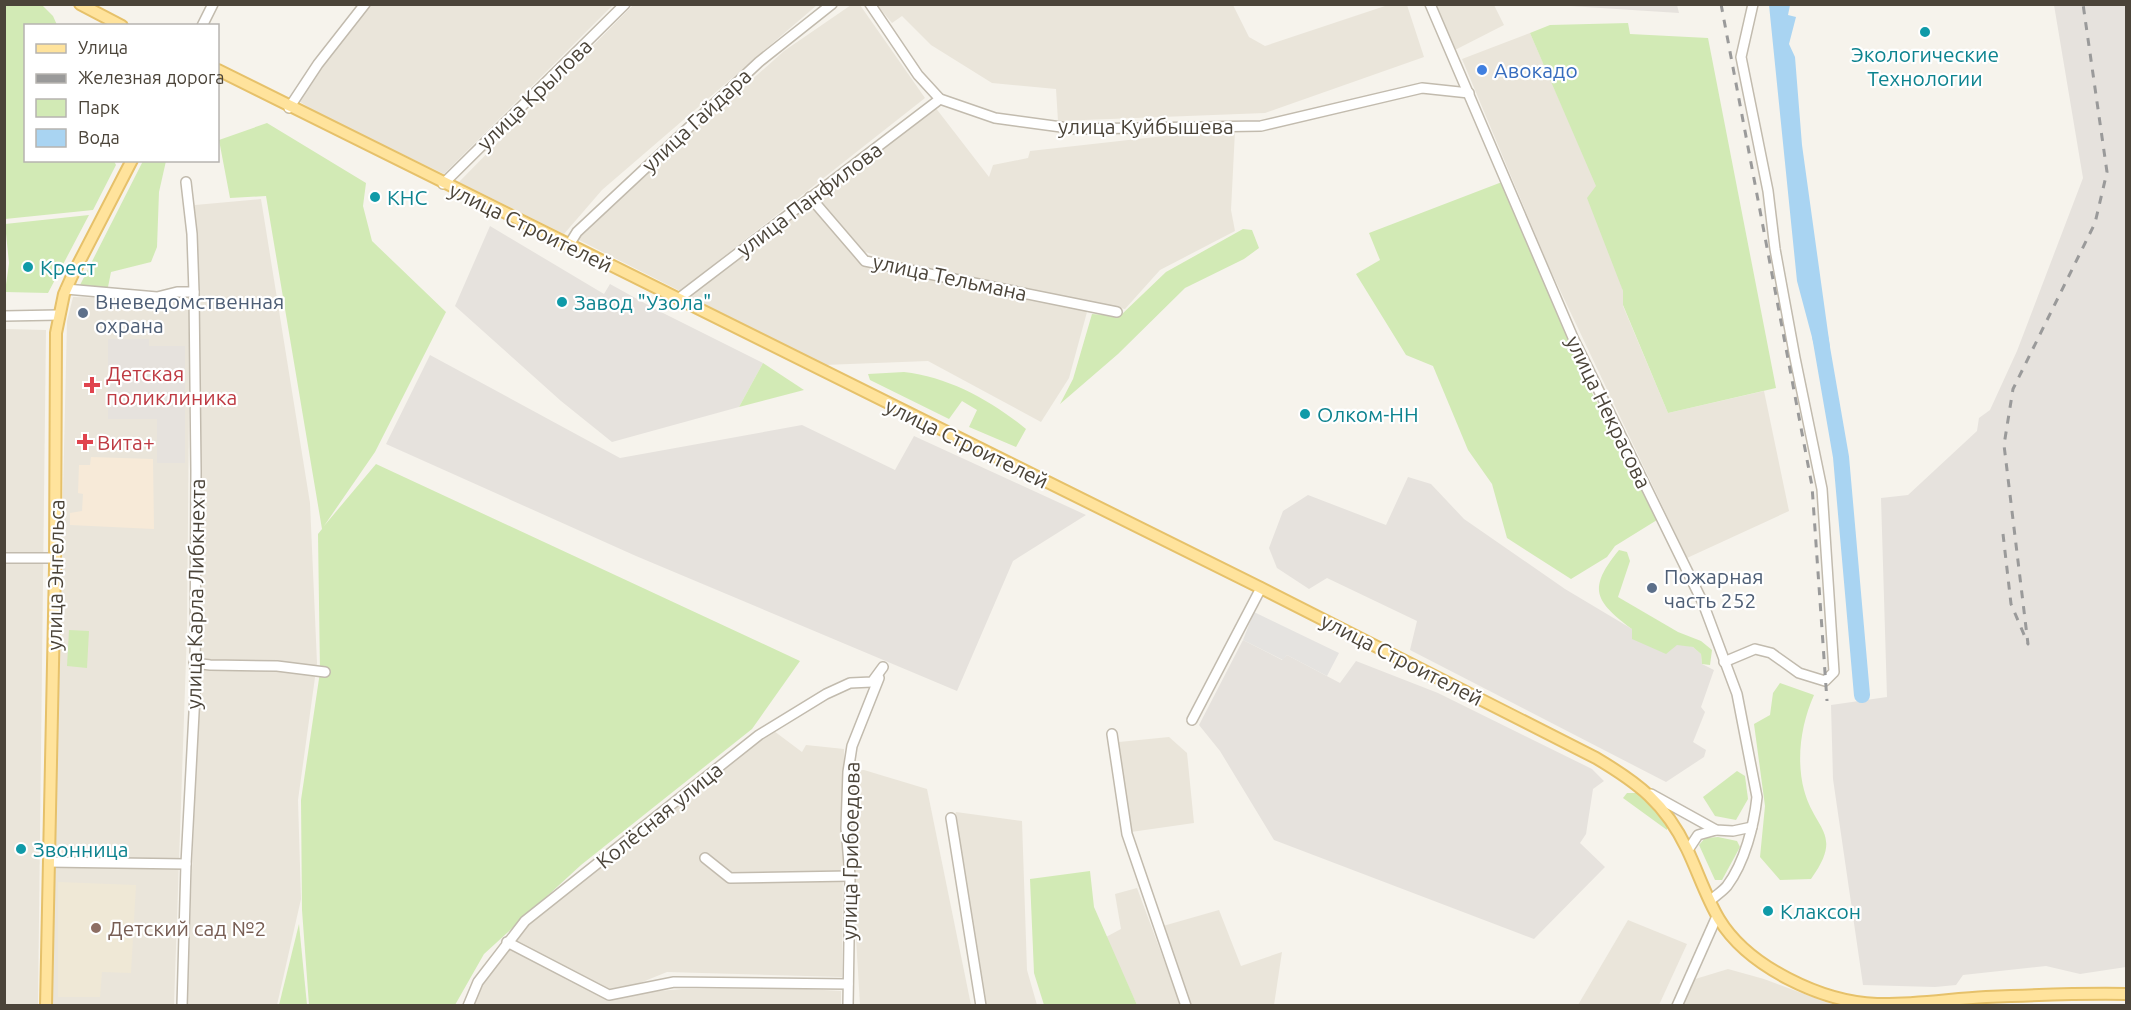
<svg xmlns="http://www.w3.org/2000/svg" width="2131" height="1010" font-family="Ubuntu,sans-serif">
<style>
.residential{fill:#eae5da}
.commercial{fill:#f7ead8}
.industrial{fill:#e6e2dd}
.education{fill:#efe8d6}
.green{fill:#d2eab5}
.parking{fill:#e5e3e0}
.water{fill:#a9d4f2}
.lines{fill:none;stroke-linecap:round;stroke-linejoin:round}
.river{stroke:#a9d4f2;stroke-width:16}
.minor-casing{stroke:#c2bbae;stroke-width:12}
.major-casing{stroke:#e6c16a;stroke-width:14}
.minor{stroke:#fff;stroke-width:9}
.major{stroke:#ffe39c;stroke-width:10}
.rail{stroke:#9a9a9a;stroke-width:3;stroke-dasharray:8 8;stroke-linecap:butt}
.culture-dot{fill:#0f9aa8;stroke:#fff;stroke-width:2}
.shop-dot{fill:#3f7fe0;stroke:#fff;stroke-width:2}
.service-dot{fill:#5c6f8a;stroke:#fff;stroke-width:2}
.health-dot{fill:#e0444e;stroke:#fff;stroke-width:2}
.education-dot{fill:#8d6e63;stroke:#fff;stroke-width:2}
.labels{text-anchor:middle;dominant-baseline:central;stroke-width:4.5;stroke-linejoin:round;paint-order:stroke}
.culture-label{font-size:21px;fill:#0d838f;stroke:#fff;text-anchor:start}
.shop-label{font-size:21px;fill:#366cbe;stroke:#fff;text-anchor:start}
.street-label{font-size:21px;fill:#4b4439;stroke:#fff}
.service-label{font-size:21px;fill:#4e5e75;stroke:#fff;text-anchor:start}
.health-label{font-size:21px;fill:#be3a42;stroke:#fff;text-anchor:start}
.education-label{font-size:21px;fill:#785e54;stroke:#fff;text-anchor:start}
</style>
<rect width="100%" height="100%" fill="#f6f3ec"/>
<!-- residential -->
<g class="residential">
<path d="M368,5H613L444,174L324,117L297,100L322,60Z"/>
<path d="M633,5H817L602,190L564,234L459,182Z"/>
<path d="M851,5H860L925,98L680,291L577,239L588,226L784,51Z"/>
<path d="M1218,5H1233L1249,37L1265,46L1388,5H1407L1424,57L1265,113L1058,121L1056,89L992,83L931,45L902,16L892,23L877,5Z"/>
<path d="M1436,5H1494L1504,25L1455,50Z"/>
<path d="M1530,33L1597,186L1623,291V306L1668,413L1764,391L1789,511L1687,558L1549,267L1462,59Z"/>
<path d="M935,107L989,177L993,165L1028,158L1030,151L1209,131H1235L1231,210L1235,231L1160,270L1125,309L898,262L865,252L817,198Z"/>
<path d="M261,199L310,503L317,663L298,800L301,899L277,1005L187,1006L200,653L202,502L195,205Z"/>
<path d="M810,202L864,265L1080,307L1087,312L1069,378L1041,422L928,361L824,365L688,297Z"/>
<path d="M73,297L190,300L187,631L174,1005L51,1006L67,321Z"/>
<path d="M5,329L46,330L38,1005L5,1006Z"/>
<path d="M774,731L802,752L806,745L844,749L842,977L667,972L625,989L607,992L515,940L524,925L767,734Z"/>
<path d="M1169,737L1187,753L1194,823L1131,832L1119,742Z"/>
<path d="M864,770L927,789L971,1005H860L848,803L850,771Z"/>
<path d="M956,812L1022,821L1027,970L1037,1005H986L953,819Z"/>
<path d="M1137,888L1172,982L1180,1005H1137L1106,937L1121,929L1115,894Z"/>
<path d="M1219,910L1241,966L1282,952L1274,1005H1190L1163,926Z"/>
<path d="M1628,920L1687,944L1659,1005H1578Z"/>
<path d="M508,945L611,1000L636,993L682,989L790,988L841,991V1006H472L489,971Z"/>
<path d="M1728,969L1764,979L1834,1005L1680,1006L1692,980Z"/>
</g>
<!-- commercial -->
<path class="commercial" d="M91,457L153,459L154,529L70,525V513L82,511L83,494L78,493L79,465H90Z"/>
<!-- industrial -->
<g class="industrial">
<path d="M1554,5H1677L1679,13Z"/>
<path d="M2054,5H2126V967L2080,974L2046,966L1963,975L1956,985L1935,987L1863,985L1833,779L1831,705L1887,697L1881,498L1908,495L1977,431L1979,418L1990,410L2017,351L2083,178Z"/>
<path d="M490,226L604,294L610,284L657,310L763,363L739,407L612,442L561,401L455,306Z"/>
<path d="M108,339H149V346H185V463H157V419H108Z"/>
<path d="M430,355L620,458L802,425L895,470L914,436L1086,515L1013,561L957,691L636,556L386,444Z"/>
<path d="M1408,477L1431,484L1464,519L1565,589L1632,629L1693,647L1701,654L1702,664L1714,670L1701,707L1705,712L1693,742L1706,750L1704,757L1666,782L1410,650L1417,621L1327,578L1309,589L1277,568L1269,548L1283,511L1308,495L1386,525Z"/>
<path d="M1243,640L1282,660L1287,655L1340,683L1356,661L1438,693L1592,769L1604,781L1593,789L1586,834L1580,843L1605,867L1534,939L1274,840L1220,751L1199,725Z"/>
</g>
<!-- education -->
<path class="education" d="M58,882L136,885L131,973L102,972L100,997H58Z"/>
<!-- green -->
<g class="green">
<path d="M5,4L42,5L53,16L57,25L26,26V160L114,161L116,165L93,210L5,219Z"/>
<path d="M1628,23L1630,34L1708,38L1776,388L1668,413L1623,305V291L1587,198L1596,186L1530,33L1550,25Z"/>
<path d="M267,123L366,183L363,206L372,241L446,312L375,452L324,526L376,464L800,661L752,729L581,865L484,954L455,1005H309L302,910L301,800L320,672L318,534L322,529L266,196L230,198L219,140Z"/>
<path d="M143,161H166L159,192L157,247L151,262L111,272L108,287H79Z"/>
<path d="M1502,182L1588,385L1657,520L1615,546L1607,557L1571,579L1507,538L1492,484L1468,450L1433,366L1406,355L1356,274L1380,260L1369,233Z"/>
<path d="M89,215L48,293L5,292L9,263L5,224Z"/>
<path d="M1243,229L1252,230L1259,248L1244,259L1185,288L1118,354L1060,404L1073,379L1092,314L1120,316L1166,272Z"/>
<path d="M763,363L804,390L739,407Z"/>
<path d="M904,372C949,377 992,401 1026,429L1016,447L969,427L977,410L962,401L949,419L870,380L868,374Z"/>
<path d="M1619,550L1627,552L1630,561L1618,597L1678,632L1701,641L1712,650L1710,665L1702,664L1701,654L1693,647L1677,645L1666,654L1632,639V629C1595,601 1587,589 1619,550Z"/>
<path d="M69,630L89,631L87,668L67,666Z"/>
<path d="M1780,683L1814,695C1801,724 1796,759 1804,790C1815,831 1844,833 1811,879L1780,880L1760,857L1765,806L1754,724L1770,715L1773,693Z"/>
<path d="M1737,771L1745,776L1748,799L1736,820L1715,816L1703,797Z"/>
<path d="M1627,793H1638L1667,824V830L1623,798Z"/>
<path d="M1718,837L1737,841L1740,847L1722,880H1715L1699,845L1705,838Z"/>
<path d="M1090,871L1094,907L1137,1005H1044L1034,973L1030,879Z"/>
<path d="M299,924L307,1005H279Z"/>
</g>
<!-- parking -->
<path class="parking" d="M1254,612L1339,653L1327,676L1287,655L1283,660L1243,640Z"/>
<!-- water -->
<path class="water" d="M1769,5H1790L1788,15L1796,17L1789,44L1795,57L1802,145L1830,347L1828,356H1817L1797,281Z"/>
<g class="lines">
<!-- river -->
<path class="river" d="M1820,336L1841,457L1862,695"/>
<!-- minor casing -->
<g class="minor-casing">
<g id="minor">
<path d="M870,4L918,75L940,99L995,118L1076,129L1261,126L1422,88L1469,93"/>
<path d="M1430,4L1574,340L1703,603L1737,694L1757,797C1754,825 1745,862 1727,886C1723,891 1715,896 1710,901"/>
<path d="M202,26L213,4"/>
<path d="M289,108L318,64L365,4"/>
<path d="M443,184L625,4"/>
<path d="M810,197L865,261L1117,312"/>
<path d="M569,245L577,232L759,62L832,4"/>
<path d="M66,289L157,297L177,292H194"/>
<path d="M678,299L940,99"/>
<path d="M4,316L59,315"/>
<path d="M4,558H55"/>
<path d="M1724,662L1755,649L1771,653L1799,673L1825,681L1834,672L1822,489L1795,358L1775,249L1768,191L1741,57L1753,4"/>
<path d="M194,663L210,665L277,666L325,672"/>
<path d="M1192,720L1261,588"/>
<path d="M1112,734L1127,834L1186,1006"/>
<path d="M1651,794L1716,830L1733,831L1752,827"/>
<path d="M951,818L981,1006"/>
<path d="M1688,850L1698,835L1716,830"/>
<path d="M705,858L730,878L850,876"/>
<path d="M49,862L186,864"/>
<path d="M507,942L609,995L674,982L848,984"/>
<path d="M182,1006L186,864L195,694L196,471L194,292L192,234L186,182"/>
<path d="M468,1006L478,982L525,921L759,735L826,694L850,683L872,682L883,667"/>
<path d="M848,1006L850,876L846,828L848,772L852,746L879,678"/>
<path d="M1677,1006L1717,916"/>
</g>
</g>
<!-- major casing -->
<g class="major-casing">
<g id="major">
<path d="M80,4L122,26"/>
<path d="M218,70L1261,588L1596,758C1638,783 1665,803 1687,849C1698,872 1706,897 1719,919C1748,967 1822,1002 1877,1004C1913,1005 1950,999 1986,997C2033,995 2080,993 2126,994"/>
<path d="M46,1006L55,567L56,333L64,294L72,276L132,160"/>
</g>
</g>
<!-- minor -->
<use href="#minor" class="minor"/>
<!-- major -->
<use href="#major" class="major"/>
<!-- rail -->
<g class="rail">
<path d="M1721,4L1812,486L1827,701"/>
<path d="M2003,534L2011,604L2028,644L2004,445L2013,389L2095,223L2107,172L2083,4"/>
</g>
</g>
<!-- markers -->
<g class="culture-dot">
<circle cx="1925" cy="32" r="6"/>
<circle cx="375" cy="197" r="6"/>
<circle cx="28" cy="267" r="6"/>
<circle cx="562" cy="302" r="6"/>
<circle cx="1305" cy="414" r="6"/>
<circle cx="21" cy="849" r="6"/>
<circle cx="1768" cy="911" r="6"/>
</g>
<circle class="shop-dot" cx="1482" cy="70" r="6"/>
<g class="service-dot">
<circle cx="83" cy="313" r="6"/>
<circle cx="1652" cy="588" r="6"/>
</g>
<g class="health-dot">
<path d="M89 376h6v6h6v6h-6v6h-6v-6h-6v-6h6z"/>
<path d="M82 433h6v6h6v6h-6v6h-6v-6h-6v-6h6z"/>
</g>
<circle class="education-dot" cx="96" cy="928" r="6"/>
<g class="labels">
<!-- culture labels -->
<g class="culture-label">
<text x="1925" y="54" text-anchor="middle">Экологические<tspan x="1925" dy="24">Технологии</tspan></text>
<text x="387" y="197">КНС</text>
<text x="40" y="267">Крест</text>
<text x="574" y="302">Завод "Узола"</text>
<text x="1317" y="414">Олком-НН</text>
<text x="33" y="849">Звонница</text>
<text x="1780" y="911">Клаксон</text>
</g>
<!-- shop labels -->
<g class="shop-label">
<text x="1494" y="70">Авокадо</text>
</g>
<!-- street labels -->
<g class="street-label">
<text transform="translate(534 94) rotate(-44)">улица Крылова</text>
<text transform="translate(696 120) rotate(-43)">улица Гайдара</text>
<text x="1146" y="126">улица Куйбышева</text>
<text transform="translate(809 199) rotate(-37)">улица Панфилова</text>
<text transform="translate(531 227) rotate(26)">улица Строителей</text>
<text transform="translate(950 277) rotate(12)">улица Тельмана</text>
<text transform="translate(1609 412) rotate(64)">улица Некрасова</text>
<text transform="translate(967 443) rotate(26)">улица Строителей</text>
<text transform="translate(55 575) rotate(-89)">улица Энгельса</text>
<text transform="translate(195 594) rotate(-89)">улица Карла Либкнехта</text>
<text transform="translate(1402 659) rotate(27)">улица Строителей</text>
<text transform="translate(659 815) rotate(-39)">Колёсная улица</text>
<text transform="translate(850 851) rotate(-89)">улица Грибоедова</text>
</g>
<!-- service labels -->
<g class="service-label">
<text x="95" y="301">Вневедомственная<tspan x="95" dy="24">охрана</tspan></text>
<text x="1664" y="576">Пожарная<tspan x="1664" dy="24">часть 252</tspan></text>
</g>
<!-- health labels -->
<g class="health-label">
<text x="106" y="373">Детская<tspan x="106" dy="24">поликлиника</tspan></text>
<text x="97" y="442">Вита+</text>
</g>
<!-- education labels -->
<g class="education-label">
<text x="108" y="928">Детский сад №2</text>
</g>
</g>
<!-- border -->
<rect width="2131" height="1010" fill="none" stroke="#4b4439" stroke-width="12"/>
<!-- legend -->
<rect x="24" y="24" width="195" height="138" fill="#ffffff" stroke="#b7b4b0" stroke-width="1.5"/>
<rect x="36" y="44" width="30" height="9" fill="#ffe39c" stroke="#b7b4b0" stroke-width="1.5"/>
<text x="78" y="54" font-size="18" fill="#4b4439">Улица</text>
<rect x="36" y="74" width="30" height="9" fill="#9a9a9a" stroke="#b7b4b0" stroke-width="1.5"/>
<text x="78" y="84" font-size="18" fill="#4b4439">Железная дорога</text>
<rect x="36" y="99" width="30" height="18" fill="#d2eab5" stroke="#b7b4b0" stroke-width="1.5"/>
<text x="78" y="114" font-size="18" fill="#4b4439">Парк</text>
<rect x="36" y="129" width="30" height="18" fill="#a9d4f2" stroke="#b7b4b0" stroke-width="1.5"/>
<text x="78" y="144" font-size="18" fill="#4b4439">Вода</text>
</svg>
